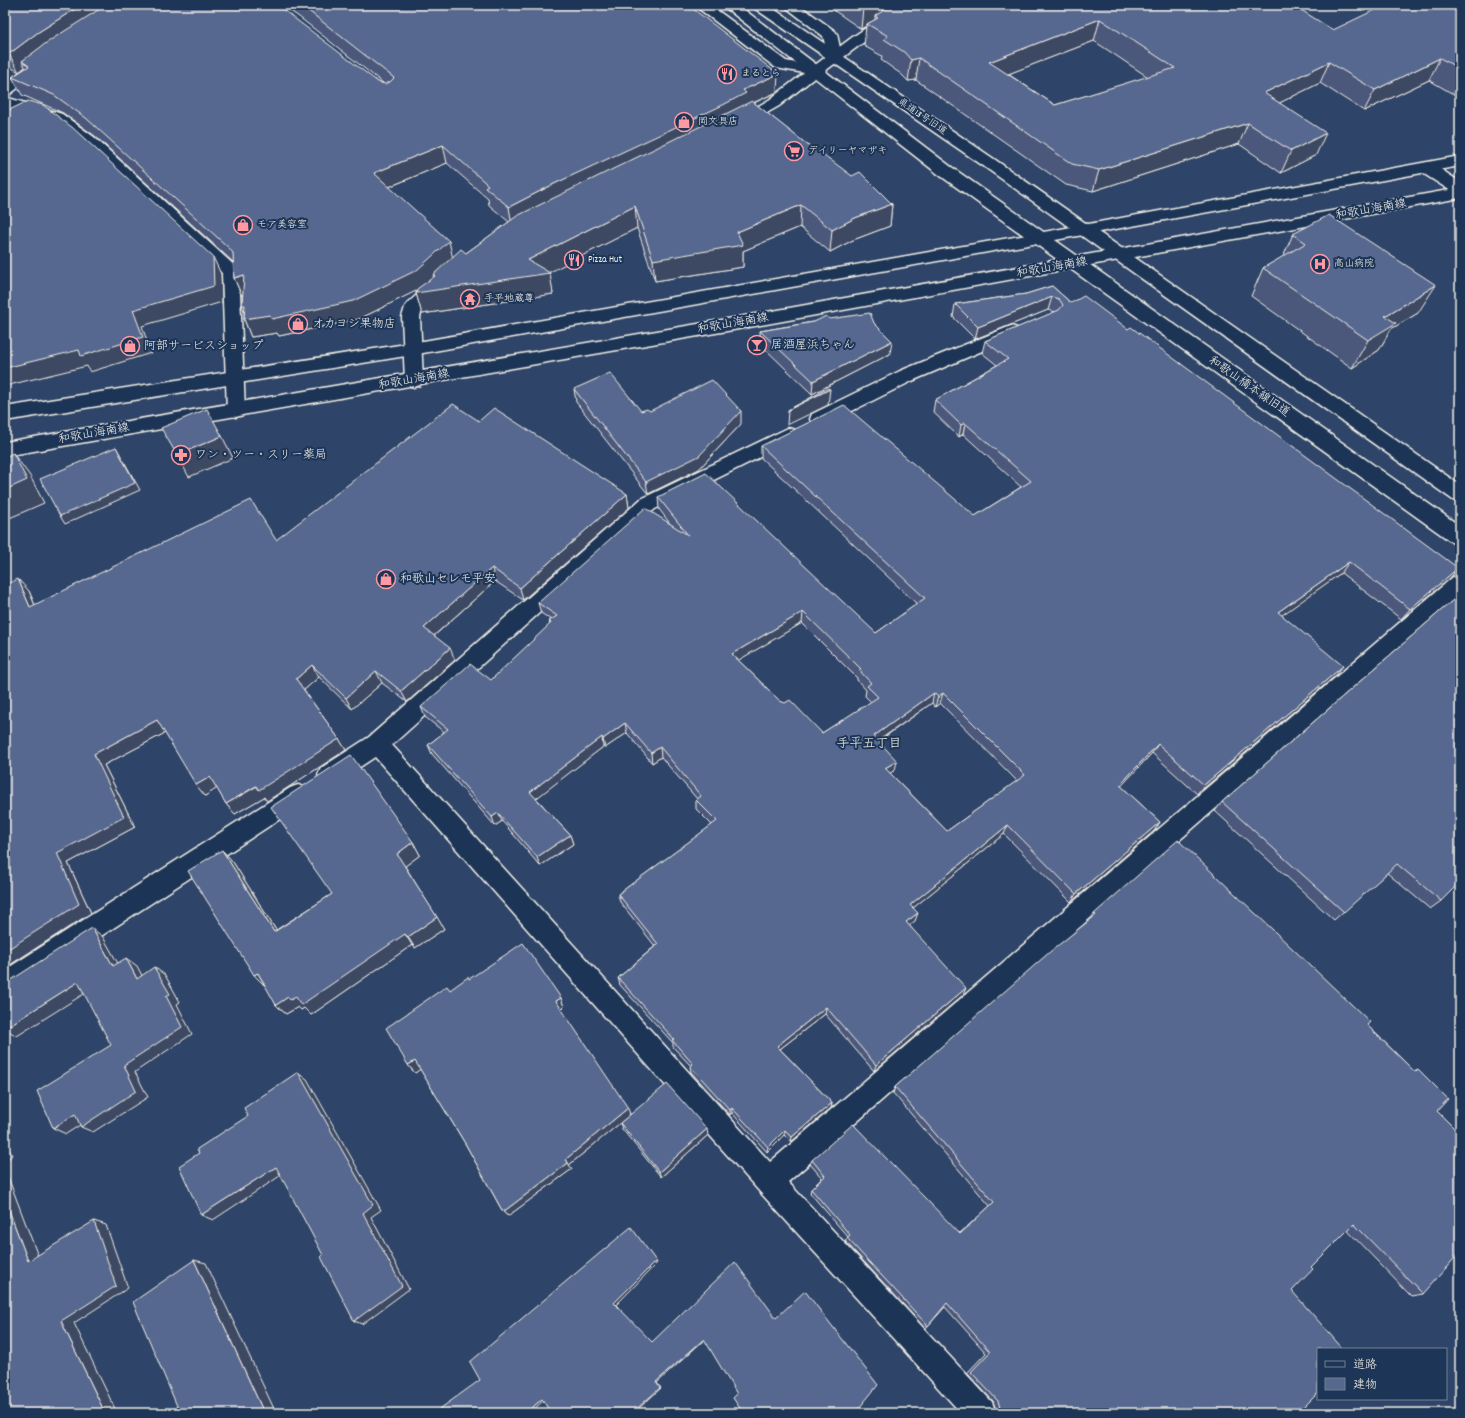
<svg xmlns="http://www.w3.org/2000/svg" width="1465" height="1418" font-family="Dekko,'Klee One',sans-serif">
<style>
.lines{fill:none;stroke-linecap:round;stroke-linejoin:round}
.minor-casing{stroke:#f4f1e8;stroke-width:3}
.tertiary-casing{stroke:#f4f1e8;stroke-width:3}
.secondary-casing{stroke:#f4f1e8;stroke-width:3}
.minor{fill:#1d3557;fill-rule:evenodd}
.tertiary{fill:#1d3557;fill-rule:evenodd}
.secondary{fill:#1d3557;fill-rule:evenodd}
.wall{fill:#4b597b;stroke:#f4f1e8;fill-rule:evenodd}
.shaded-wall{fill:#3d4964;stroke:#f4f1e8}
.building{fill:#57688f;stroke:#f4f1e8;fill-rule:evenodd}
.labels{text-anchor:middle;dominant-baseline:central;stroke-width:4;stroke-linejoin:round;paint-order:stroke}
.far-poi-label{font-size:10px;fill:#f4f1e8;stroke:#1d3557;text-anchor:start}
.far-street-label{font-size:10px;fill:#f4f1e8;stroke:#1d3557}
.street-label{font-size:12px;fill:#f4f1e8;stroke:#1d3557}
.poi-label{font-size:12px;fill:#f4f1e8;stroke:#1d3557;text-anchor:start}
.neighbourhood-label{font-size:13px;fill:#f4f1e8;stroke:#1d3557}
</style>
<rect width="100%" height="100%" fill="#2e4468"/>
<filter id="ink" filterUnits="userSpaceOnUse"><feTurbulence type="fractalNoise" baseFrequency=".025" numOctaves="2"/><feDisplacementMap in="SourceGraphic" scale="8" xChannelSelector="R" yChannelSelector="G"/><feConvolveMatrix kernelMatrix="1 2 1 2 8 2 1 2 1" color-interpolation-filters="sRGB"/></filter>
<g filter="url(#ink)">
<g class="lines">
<!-- minor casing -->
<g class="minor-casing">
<g id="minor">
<path d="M694,5H710L786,61L821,68L823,71L779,106L742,127L737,129L732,127L729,124L732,121L769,100L804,73L776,68Z"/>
<path d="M783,5H799L835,31L837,34L842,57L840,60L835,61L830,60L828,57L823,36Z"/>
<path d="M39,61L44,62L46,65L44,68L10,94L5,96V84L34,62Z"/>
<path d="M5,97L62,114L94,137L236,267L239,271L245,410L243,415L236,417L229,415L227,410L222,273L82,143L52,120L5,107Z"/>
<path d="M1427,163L1433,164L1460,182V194L1454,193L1421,172L1419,168L1421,164Z"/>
<path d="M440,277L446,279L449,283L422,310L420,317L423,380L420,385L414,387L408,385L405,380L402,317L405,307L408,303L434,279Z"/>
<path d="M1011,326L1017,328L1020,332L1017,336L912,381L826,424L819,426L812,424L810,419L812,414L900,371Z"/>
<path d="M788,428L795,430L797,435L795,440L655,509L392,745L770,1162L1453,577L1460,575V595L788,1182L992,1402L996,1413H961L759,1191L375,757L337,782L329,785L321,782L318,775L321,768L369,737L641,499Z"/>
<path d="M298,785L306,788L309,795L306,802L14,993L5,996V970L290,788Z"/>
</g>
</g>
<!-- tertiary casing -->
<g class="tertiary-casing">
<g id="tertiary">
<path d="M722,5H738L950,166L1460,526V545L1453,543L938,174Z"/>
<path d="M752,5H768L994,159L1460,485V502L1453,500L982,165L754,8Z"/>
</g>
</g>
<!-- secondary casing -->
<g class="secondary-casing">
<g id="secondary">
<path d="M900,5H917L915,8L864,42L821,74L816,75L811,74L809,71L811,68L854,36Z"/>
<path d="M1460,156V166L1083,235L412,355L5,421V407L412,343L1083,225Z"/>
<path d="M1460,188V198L733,330L5,456V442L733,318Z"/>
</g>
</g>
<!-- minor -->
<use href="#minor" class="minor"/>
<!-- tertiary -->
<use href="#tertiary" class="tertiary"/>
<!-- secondary -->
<use href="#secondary" class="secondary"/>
</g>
<!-- wall -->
<g class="wall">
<path d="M5,5L378,82L383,83L299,17L282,5H690V7L777,92L754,103L814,150L892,204L890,226L853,240L830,252L800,227L743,251V267L655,281L637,228L549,272L553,294L422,314L416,293L417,290L359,319L279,336L277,333L251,337L244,319V311L242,305L243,296H242L234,278L233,262L95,136L63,113L22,95L12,77L25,68V67L19,72L5,64ZM447,163L488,199L489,205L509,222L466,253L453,257L389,187Z"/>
<path d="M826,5H1288L1333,30L1460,5V98L1429,80L1364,111L1320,83L1279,103L1316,155L1281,173L1239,144L1093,191L1066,185L916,80L908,81L901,74L881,60L882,56L864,46L866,26L861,29ZM1094,41L1148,77L1055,105L1008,74Z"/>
<path d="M1460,216V228L1455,225Z"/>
<path d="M1293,234L1418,313L1391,329L1379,350L1352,368L1251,296L1263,268L1283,257Z"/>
<path d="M1052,286L1071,303L1449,579L1401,619L1341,573L1281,615L1335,676L1197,794L1152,753L1121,786L1160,822L1154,831L1071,902L1004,834L913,908L915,921L909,925L963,995L874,1071L825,1014L780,1049L832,1103L831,1108L791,1142L784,1135L767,1152L732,1113L730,1115L691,1072L690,1066H691L673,1047V1043L620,985L618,978L655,946L620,902L618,894L712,825L696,809V800L697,799L661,757L652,763L627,733L605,748L603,747L536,798L570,835L573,844L540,866L502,821L495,826L432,754L428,745L444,732L425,717L421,707L491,680L550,625L549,621L551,620L541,613L538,603L671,525L659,509L658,497L876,633L917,604L761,458V446L975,516L1021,487L963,434L959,437L933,412L935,400L997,365L982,353L985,341L1056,312L1048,310L975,339L953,317L955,304L1026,294ZM802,623L857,678V680L866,690L865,696L871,702L822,733L780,701L738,660ZM932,703L935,707L940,703L1017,781L947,831L890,773L895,770L879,741Z"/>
<path d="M830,319L890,354L812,394L760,344V331Z"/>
<path d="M574,389L641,411H650L741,424L699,469L648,494L576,402Z"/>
<path d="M479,421L627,494L629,508L523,600L495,581L434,636L455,660L407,702L382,683L352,709L319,677L304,690L339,739L346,750L267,801L264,797L235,814L226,804L217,788L205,796L165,733L104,765L135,827L68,863L91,913L5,968L29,591L35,605L276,540Z"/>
<path d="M1460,594V883V882L1441,901L1430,909L1387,873L1334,920L1215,811L1222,802Z"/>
<path d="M413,842L420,855L405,866L444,929L415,948L412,945L311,1015L304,1008L301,1010L298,1007L286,1014L276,1005L222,850L233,862L276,930Z"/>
<path d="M1094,914L1367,1025L1414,1071L1418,1069L1437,1111L1423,1294L1411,1296L1347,1230L1311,1267L1292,1291L1298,1413H997L993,1401L967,1373L986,1353L945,1307L928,1326L925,1328L845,1241L848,1237L810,1193L811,1189L822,1178L810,1164L812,1160L960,1233L990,1206L893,1093L895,1087L1091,919Z"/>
<path d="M469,979L561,998L564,1007L561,1009L630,1114L708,1135L661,1177L622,1129L620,1123L569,1165L572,1169L508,1216L503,1212L466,1145L420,1069L415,1073L408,1065Z"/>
</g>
<!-- shaded-wall -->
<g class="shaded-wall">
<path d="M81,5H117L22,61L25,67L19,72L9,54L37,33Z"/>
<path d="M867,5H897L875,16V20L867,24L866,26L861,29L863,8Z"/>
<path d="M1100,19L1094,41L985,83L989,62Z"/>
<path d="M919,58L916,80L908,81L911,60Z"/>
<path d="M1440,58L1429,80L1364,111L1375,90Z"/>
<path d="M1329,62L1320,83L1255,115L1264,93Z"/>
<path d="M778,74L777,92L746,106L512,225L509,207L554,184L743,90Z"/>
<path d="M1248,123L1239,144L1093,191L1099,170Z"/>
<path d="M1326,133L1316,155L1281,173L1291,151Z"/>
<path d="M443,145L447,163L379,191L374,173Z"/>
<path d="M892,204L890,226L853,240L830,252L832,230L855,218Z"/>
<path d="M801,205L800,227L743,251V267L655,281L653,260L737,232Z"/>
<path d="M635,206L637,228L548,273H550L553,294L422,314L416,293L528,260Z"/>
<path d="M449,241L453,259L433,275L434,277L422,288L359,319L279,336L277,333L251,337L244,319Z"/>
<path d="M213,257L221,274L222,302L142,326L151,353L90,372L87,366L5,386V368L133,310Z"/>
<path d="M244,275L252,293L242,296L234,278Z"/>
<path d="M1436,285L1418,313L1391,329L1379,350L1352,368L1368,340L1385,316Z"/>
<path d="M1052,297L1048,310L975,339L978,327Z"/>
<path d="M892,341L890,354L812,394L813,381Z"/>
<path d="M830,389L828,405L787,425L788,410Z"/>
<path d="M741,411V424L699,469L648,494L646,482Z"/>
<path d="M965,423L963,434L959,437L961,425Z"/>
<path d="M222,436L233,458L189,477L177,455Z"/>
<path d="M116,447L120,454L140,490L65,524L60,516Z"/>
<path d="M13,453L30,476L44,503L5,520V490Z"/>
<path d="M627,494L629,508L523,600L520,588Z"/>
<path d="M1349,562L1341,573L1271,623L1278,612Z"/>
<path d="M492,568L495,581L429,640L424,628Z"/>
<path d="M1458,568L1449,579L1401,619L1410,609Z"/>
<path d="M18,579L29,591L41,620L30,607Z"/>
<path d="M803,612L802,623L732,664V654Z"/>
<path d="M450,648L455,660L407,702L401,691Z"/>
<path d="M312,665L319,677L303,691L296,679Z"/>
<path d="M1343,666L1335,676L1197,794L1204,785Z"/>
<path d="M376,671L382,683L352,709L346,698Z"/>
<path d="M934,693L932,703L872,745L874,736Z"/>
<path d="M943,693L940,703L935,707L938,697Z"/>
<path d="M157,720L167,732L104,765L135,827L68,863L91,913L5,968V951L57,853L94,754Z"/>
<path d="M625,723L627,733L605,748L603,739Z"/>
<path d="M602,737L603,747L533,801L530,792Z"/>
<path d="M339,739L346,750L267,801L264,797L235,814L226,804Z"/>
<path d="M1158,744L1152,753L1114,794L1120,785Z"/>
<path d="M660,747L661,757L652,763L651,753Z"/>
<path d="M897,761L895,770L883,778L885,768Z"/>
<path d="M210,777L219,787L205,796L196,785Z"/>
<path d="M498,813L502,821L495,826L492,817Z"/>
<path d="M1160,822L1154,831L1071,902L1076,894Z"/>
<path d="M1008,825L1004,834L907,913L910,905Z"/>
<path d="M570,835L573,844L540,866L537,857Z"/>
<path d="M413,842L420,855L404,867L397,854Z"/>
<path d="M222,850L233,862L284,943L274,932Z"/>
<path d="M918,913L915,921L904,930L906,922Z"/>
<path d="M437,917L444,929L415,948L408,937Z"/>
<path d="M92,928L103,937L124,974L113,966Z"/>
<path d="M405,934L412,945L311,1015L304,1008L301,1010L298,1007L286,1014L276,1005L288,997Z"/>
<path d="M126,958L137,966L148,987L137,979Z"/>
<path d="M154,967L165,975L180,1002L177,1004L192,1034L135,1072L148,1097L93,1132L81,1127L124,1065L166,996Z"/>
<path d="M258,973L265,986L254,975Z"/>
<path d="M78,982L90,990L17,1036L5,1029V1028Z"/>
<path d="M966,988L963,995L874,1071L876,1065Z"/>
<path d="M561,998L564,1007L560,1010L556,1001Z"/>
<path d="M826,1007L825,1014L776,1052L777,1046Z"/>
<path d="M415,1061L422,1068L415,1073L408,1065Z"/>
<path d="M298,1072L307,1079L381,1210L371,1217L409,1289L362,1324L354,1321L363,1213Z"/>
<path d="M832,1103L831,1108L791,1142L792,1137Z"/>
<path d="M628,1108L630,1115L569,1165L566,1159Z"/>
<path d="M732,1108V1113L730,1115V1110Z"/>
<path d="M75,1114L88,1120L66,1134L53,1128Z"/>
<path d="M707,1129L708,1135L661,1177L659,1172Z"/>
<path d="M785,1130L784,1135L767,1152L768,1147Z"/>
<path d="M5,1141L12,1155L5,1163Z"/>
<path d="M568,1163L572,1169L508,1216L503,1212Z"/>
<path d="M276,1167L286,1172L213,1220L201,1215Z"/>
<path d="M5,1169L41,1264L28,1261L5,1200Z"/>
<path d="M94,1221L106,1225L128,1288L74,1323L117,1413H105L61,1321Z"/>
<path d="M194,1260L206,1263L276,1413H264Z"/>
<path d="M656,1261L657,1263L616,1305L614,1303Z"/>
<path d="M704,1339V1340L657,1383L661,1388L634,1413H632L656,1382Z"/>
<path d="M542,1399H545L530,1413H526Z"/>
</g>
<!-- building -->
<g class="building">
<path d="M5,5H81L37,33L9,54L5,51Z"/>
<path d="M106,5H277L378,82L385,84L390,82L394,78L301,5H688L778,74L743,90L746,93L723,105L554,184L509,207L485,187L488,185L443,145L374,173L449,241L417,270L353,301L272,319L270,315L244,319L245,305H242L244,275L234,278L233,253L229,248L86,118L54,95L12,77L29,66L22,61L49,41Z"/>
<path d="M859,5H867L863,8Z"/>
<path d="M892,5H1288L1295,9L1298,8L1333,30L1385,5H1460V69L1440,58L1375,90L1329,62L1264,93L1326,133L1291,151L1248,123L1099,170L1072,164L919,58L911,60L904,52L884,39L888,36L867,24L878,18L875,16ZM1100,19L1175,68L1055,105L989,62Z"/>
<path d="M28,101L43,105L73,128L213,257L214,286L133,310L143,337L81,356L79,350L5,368V112Z"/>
<path d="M752,101L814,150L816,149L852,176L860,172L892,204L855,218L832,230L801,205L737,232L743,245L653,260L635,206L528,260L550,273L416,293L417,289L435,276L433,275L461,249L466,253L517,216Z"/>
<path d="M1329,215L1436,285L1385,316L1396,323L1368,340L1263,268L1306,243L1293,234Z"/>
<path d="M1052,286L1071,303L1084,296L1128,329L1131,327L1458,568L1410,609L1349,562L1278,612L1343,666L1204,785L1158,744L1120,785L1160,822L1076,894L1008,825L910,905L918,913L906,922L966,988L876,1065L826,1007L777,1046L832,1103L792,1137L785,1130L768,1147L732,1108L730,1110L690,1066L693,1064L672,1040L674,1039L618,978L658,944L618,894L717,821L696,800L701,796L660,747L651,753L625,723L603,739L602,737L530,792L570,835L537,857L498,813L492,817L428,745L448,729L421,707L470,664L491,680L551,623L549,621L557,616L538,603L645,508L688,535L658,497L706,473L876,633L925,598L761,446L844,405L975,516L1031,481L965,423L961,425L935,400L1008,359L985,341L1059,310L1063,305L1059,299L1052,297L978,327L955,304L1026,294ZM803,612L861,669L859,670L871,683L867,686L878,697L822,733L790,700L785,703L780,701L732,654ZM934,693L938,697L943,693L1025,775L947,831L885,768L897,761L874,736Z"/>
<path d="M870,313L874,323L892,341L813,381L760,331L814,322L826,316L830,319Z"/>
<path d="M610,373L641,411L647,409L650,411L712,380L741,411L699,456L646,482L574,389Z"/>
<path d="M828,388L830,389L788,410Z"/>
<path d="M453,404L479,421L494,408L627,494L520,588L492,568L424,628L450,648L401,691L376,671L346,698L312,665L296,679L339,739L259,790L256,786L226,804L210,777L196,785L157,720L94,754L124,817L57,853L79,904L5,951V585L18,579L30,607L251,500L276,540Z"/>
<path d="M207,409L222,436L177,455L161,428Z"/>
<path d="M116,447L135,483L60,516L40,479Z"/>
<path d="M13,453L27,480L5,490V457Z"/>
<path d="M1460,594V882L1441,901L1397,864L1344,912L1222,802Z"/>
<path d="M351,755L413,842L397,854L437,917L408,937L405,934L301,1005L296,997L290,1000L288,997L276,1005L258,973L254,975L188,871L222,850L274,932L332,894L271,807Z"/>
<path d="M1178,840L1370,1022L1367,1025L1415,1072L1418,1069L1448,1099L1437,1111L1460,1134V1252L1423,1294L1354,1224L1311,1267L1313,1269L1292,1291L1343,1349H1318V1393L1298,1413H1002L998,1401L971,1372L990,1352L947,1303L928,1326L847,1238L850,1235L811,1189L825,1176L812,1160L853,1124L960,1234L994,1202L895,1087L1051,951L1096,915L1094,914Z"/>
<path d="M92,928L113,966L126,958L137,979L154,967L170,994L166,996L182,1027L124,1065L136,1091L81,1127L75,1114L53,1128L37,1091L111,1045L78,982L5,1028V984Z"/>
<path d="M523,943L561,998L556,1001L628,1108L566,1159L568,1163L503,1212L466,1145L415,1061L408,1065L386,1028L447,986L450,990L468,977L469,979Z"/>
<path d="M298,1072L373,1205L363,1213L402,1286L354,1321L321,1257L323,1255L276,1167L201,1215L179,1166L199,1153L197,1149L248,1116L244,1108Z"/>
<path d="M667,1084L707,1129L659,1172L620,1123Z"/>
<path d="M5,1200L28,1261L94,1221L116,1286L61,1321L105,1413H5Z"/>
<path d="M631,1227L656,1261L614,1303L652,1342L735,1262L776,1318L805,1291L878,1385L855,1413H740L742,1411L733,1398L737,1394L704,1339L656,1382L660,1388L632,1413H551L542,1399L526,1413H434L480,1380L470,1362Z"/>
<path d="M194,1260L264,1413H180L133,1302Z"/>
</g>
</g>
<!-- icons -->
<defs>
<g id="restaurant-ring" transform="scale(1)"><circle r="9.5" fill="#1d3557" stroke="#ff9aa2" stroke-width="1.5"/><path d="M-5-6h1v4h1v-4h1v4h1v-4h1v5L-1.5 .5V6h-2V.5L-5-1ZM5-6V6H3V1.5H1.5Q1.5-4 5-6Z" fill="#ff9aa2"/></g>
<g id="shop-ring" transform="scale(1)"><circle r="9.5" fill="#1d3557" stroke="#ff9aa2" stroke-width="1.5"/><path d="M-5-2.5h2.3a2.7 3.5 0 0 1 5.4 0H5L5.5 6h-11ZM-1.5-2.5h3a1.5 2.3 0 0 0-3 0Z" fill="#ff9aa2"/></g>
<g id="supermarket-ring" transform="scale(1)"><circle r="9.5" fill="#1d3557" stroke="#ff9aa2" stroke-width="1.5"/><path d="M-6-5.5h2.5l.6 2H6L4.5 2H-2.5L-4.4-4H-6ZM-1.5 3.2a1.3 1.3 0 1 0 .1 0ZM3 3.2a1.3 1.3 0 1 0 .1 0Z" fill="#ff9aa2"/></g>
<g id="hospital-ring" transform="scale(1)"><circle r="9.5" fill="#1d3557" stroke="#ff9aa2" stroke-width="1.5"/><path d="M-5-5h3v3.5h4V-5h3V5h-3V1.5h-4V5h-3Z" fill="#ff9aa2"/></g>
<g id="temple-ring" transform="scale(1)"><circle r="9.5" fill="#1d3557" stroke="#ff9aa2" stroke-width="1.5"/><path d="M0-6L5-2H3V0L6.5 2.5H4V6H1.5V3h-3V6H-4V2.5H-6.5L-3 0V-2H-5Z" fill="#ff9aa2"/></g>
<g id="bar-ring" transform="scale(1)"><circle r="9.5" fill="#1d3557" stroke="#ff9aa2" stroke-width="1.5"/><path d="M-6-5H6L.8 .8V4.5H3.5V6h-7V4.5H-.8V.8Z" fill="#ff9aa2"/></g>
<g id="pharmacy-ring" transform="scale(1)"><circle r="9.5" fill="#1d3557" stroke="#ff9aa2" stroke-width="1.5"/><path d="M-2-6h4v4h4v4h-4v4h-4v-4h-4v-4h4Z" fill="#ff9aa2"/></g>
</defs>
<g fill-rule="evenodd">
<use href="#restaurant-ring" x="727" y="74"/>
<use href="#shop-ring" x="684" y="122"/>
<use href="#supermarket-ring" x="794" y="151"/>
<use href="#shop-ring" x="243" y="225"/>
<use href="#restaurant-ring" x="574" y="260"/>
<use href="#hospital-ring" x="1320" y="264"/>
<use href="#temple-ring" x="470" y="299"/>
<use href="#shop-ring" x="298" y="324"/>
<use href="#bar-ring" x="757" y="345"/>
<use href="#shop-ring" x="130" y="346"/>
<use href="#pharmacy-ring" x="181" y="455"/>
<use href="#shop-ring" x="386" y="579"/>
</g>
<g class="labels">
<!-- far-poi labels -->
<g class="far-poi-label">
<text x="741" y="74">まるとら</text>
<text x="698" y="122">岡文具店</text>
<text x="808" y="151">デイリーヤマザキ</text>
<text x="257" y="225">モア美容室</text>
<text x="588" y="260">Pizza Hut</text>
<text x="1334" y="264">高山病院</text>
<text x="484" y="299">手平地蔵尊</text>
</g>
<!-- far-street labels -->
<g class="far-street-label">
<text transform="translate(922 117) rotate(34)">県道13号旧道</text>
</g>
<!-- street labels -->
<g class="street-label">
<text transform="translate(1371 210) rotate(-10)">和歌山海南線</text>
<text transform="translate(1052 268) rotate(-10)">和歌山海南線</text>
<text transform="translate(733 324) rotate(-10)">和歌山海南線</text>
<text transform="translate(414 380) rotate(-10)">和歌山海南線</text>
<text transform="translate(1249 387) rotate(35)">和歌山橋本線旧道</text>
<text transform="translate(94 434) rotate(-10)">和歌山海南線</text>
</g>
<!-- poi labels -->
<g class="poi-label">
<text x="312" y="324">オカヨシ果物店</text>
<text x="771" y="345">居酒屋浜ちゃん</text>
<text x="144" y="346">阿部サービスショップ</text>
<text x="195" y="455">ワン・ツー・スリー薬局</text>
<text x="400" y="579">和歌山セレモ平安</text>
</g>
<!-- neighbourhood labels -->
<g class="neighbourhood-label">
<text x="869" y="744">手平五丁目</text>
</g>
</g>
<!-- margin -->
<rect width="1465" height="1418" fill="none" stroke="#1d3557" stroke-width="20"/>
<rect x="10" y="10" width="1445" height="1398" fill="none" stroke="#f4f1e8" stroke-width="1.5" filter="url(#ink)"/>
<!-- legend -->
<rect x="1317" y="1348" width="130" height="52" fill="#1d3557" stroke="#738091"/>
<rect x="1325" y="1361" width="20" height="6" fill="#1d3557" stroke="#738091"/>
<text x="1353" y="1368" font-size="12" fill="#f4f1e8">道路</text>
<rect x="1325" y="1378" width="20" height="12" fill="#57688f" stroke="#738091"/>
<text x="1353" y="1388" font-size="12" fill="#f4f1e8">建物</text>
</svg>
